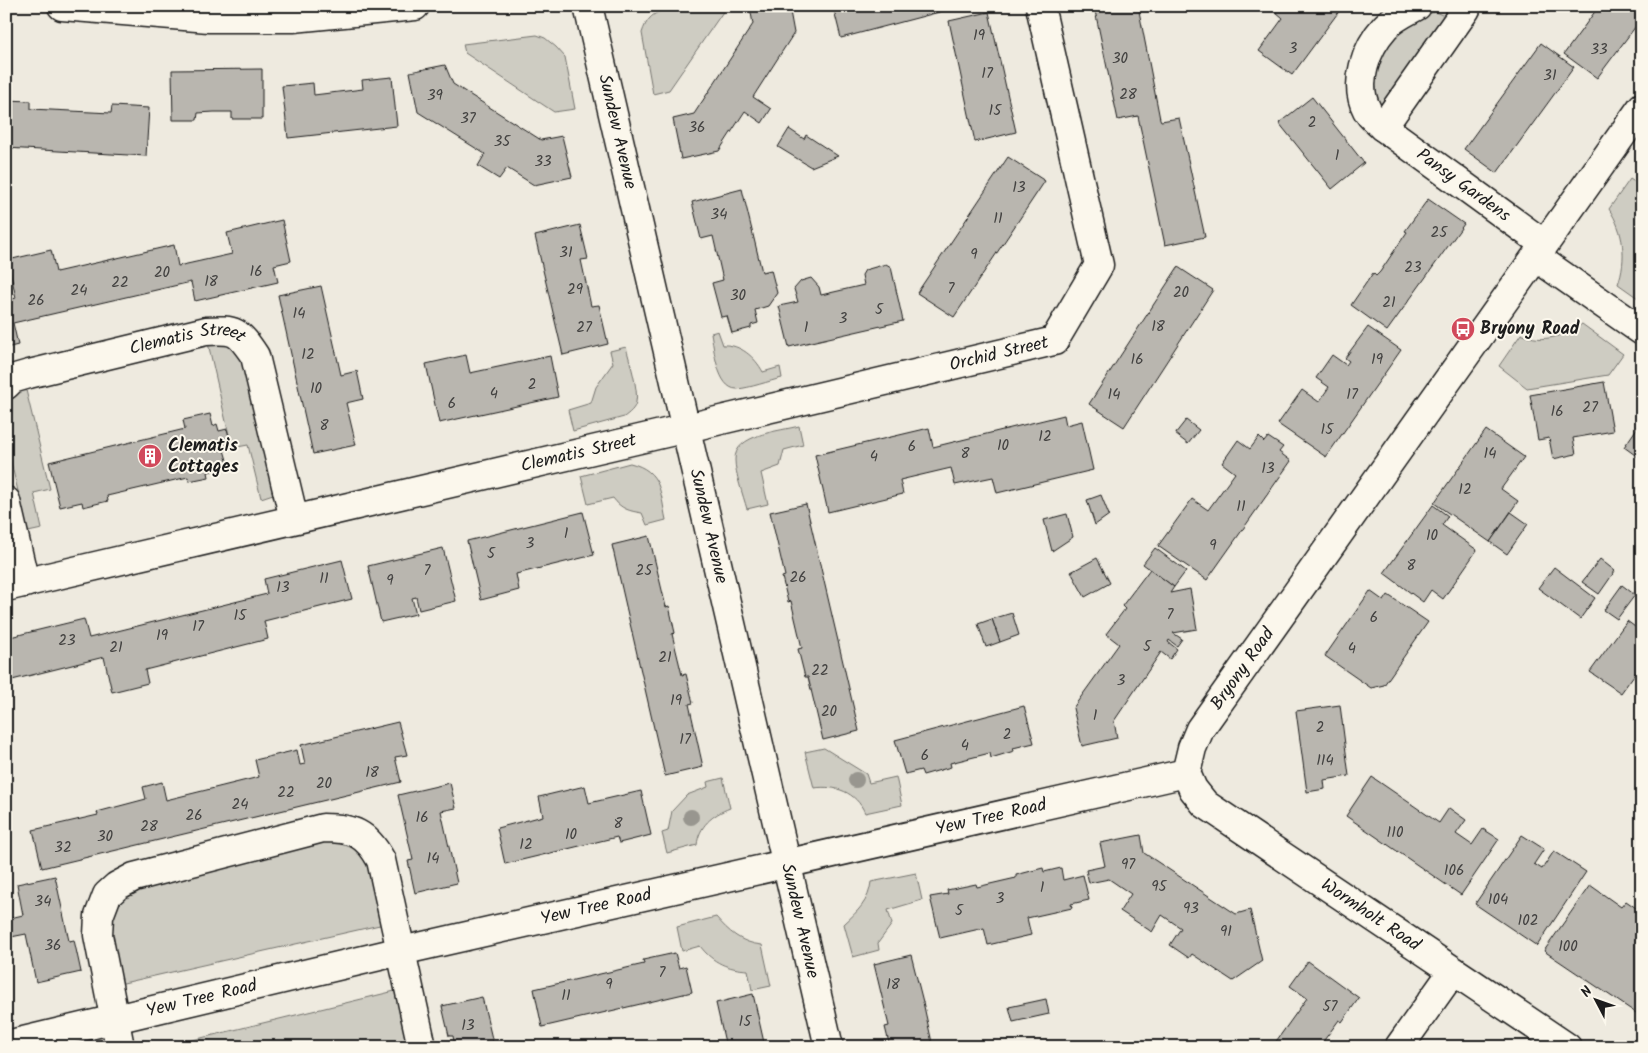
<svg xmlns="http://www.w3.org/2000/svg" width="1648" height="1053" font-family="Kalam,sans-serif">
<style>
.green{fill:#ceccc2;stroke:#75746f}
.building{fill:#b9b6af;stroke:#1c1c1c}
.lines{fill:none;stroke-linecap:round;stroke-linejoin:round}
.minor-casing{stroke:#1c1c1c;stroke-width:31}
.minor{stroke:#fbf7ec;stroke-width:28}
.tree{fill:#98968f}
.labels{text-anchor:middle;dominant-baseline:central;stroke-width:4;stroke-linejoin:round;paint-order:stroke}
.number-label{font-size:15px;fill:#434241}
.street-label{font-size:18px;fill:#1c1c1c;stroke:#fbf7ec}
.poi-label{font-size:18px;font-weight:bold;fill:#1c1c1c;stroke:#fbf7ec;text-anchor:start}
</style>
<rect width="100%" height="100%" fill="#eeeadf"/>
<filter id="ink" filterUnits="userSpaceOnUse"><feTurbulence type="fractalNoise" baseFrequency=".02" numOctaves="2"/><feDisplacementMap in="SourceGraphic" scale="10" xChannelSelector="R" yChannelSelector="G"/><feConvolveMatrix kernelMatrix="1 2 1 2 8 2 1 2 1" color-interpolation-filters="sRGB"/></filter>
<g filter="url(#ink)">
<!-- green -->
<g class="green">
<path d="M687,6H727L669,90L653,94L642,33C650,8 664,11 687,6Z"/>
<path d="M1435,12L1447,17L1383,107L1378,106L1370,76L1381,43L1426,14Z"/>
<path d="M537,35L545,38L556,47L565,57L575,109L554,112L465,53L463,44Z"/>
<path d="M1630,179L1642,187V301L1618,284C1627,258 1624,232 1609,209Z"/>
<path d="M1582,324L1623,354L1608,375L1527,388L1499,366L1521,334C1544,344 1563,336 1582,324Z"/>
<path d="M718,331L723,345C740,344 755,357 763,372L780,367L782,378C769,381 750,388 737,389C717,389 714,348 711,333Z"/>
<path d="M224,342L231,346L244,359L276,493L261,498L248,445L232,448L208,343Z"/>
<path d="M626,347C629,359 639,391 636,402C635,409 629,413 624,417L573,431L568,410L591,403L596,387L613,363L610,351Z"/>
<path d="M25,386L50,489L34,493L42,529L28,532L6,442V396Z"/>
<path d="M799,426L803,445L784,450L780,466L761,473L768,504L747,509C743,495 735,473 735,460C734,434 781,431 799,426Z"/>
<path d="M630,463C662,471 660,492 666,520L647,525L642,513C629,511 621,509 613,498L588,504L581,476Z"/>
<path d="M824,748L866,774L869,783L896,777L902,805L865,813C856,792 836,785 814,788L805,752Z"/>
<path d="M723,778L730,808C712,815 699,826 697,845L667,853L662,833L668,831L672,811L687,795L708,787L707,782Z"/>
<path d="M337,834L366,855L384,924L119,984C114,960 100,917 120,897C123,893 129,890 133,887Z"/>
<path d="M916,873L922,900L888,910L892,924L878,943L879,950L853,957L844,924C858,911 869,901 871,882Z"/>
<path d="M716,917C729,932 741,943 762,945L771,986L752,990L748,970C728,969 713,963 700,946L682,951L677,927Z"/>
<path d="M403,989L414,1047H164Z"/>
</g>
<!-- building -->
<g class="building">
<path d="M789,6L794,33L753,97L771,109L762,123L745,111L719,151L681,159L673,119L694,114L753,24L750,7Z"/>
<path d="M833,6H946L947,10L841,38Z"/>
<path d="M1094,6H1138L1160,119L1161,121L1179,118L1205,237L1165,245L1138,116L1118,120Z"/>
<path d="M1343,6L1292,75L1259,51L1283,18L1269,6Z"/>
<path d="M1599,6H1642V18L1597,78L1564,54Z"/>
<path d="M989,12L1016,132L975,142L949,21Z"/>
<path d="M1541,43L1574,67L1497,173L1464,149Z"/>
<path d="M445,65L453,84L541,140L562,136L572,177L534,185L507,168L499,179L478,166L485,154L418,112L410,72Z"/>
<path d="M262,69V119H232V112H214L198,113L197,120H173L172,70Z"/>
<path d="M392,77L397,126L288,138L282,86L313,83L314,95L363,89L362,80Z"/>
<path d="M1312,97L1364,163L1332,189L1279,123Z"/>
<path d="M6,100L31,101V109L111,113L112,106L149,108L146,156L6,148Z"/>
<path d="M789,129L804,139L806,135L838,156L811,167L778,147Z"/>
<path d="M1008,157L1045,181L954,317L917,293Z"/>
<path d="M742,189L762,272L771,270L777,293L768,306L755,310L758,323L751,325V328L732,333L727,316L721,317L712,283L723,280L713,236L701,239L692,202Z"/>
<path d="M1428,199L1464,224L1387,331L1351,305L1373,273L1376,276L1380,272L1407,232L1405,231Z"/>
<path d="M282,220L291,261L274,265L278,282L195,301L191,282L13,323L18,345L6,348V301L16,298L8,260L51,250L56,272L174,245L178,266L232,254L227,233Z"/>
<path d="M580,225L588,259L581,260L591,306L599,305L608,344L563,355L535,236Z"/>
<path d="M886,264L891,267L903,321L789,347L779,306L798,302L794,289L801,281L811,278L819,287L821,295L864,285L862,275L865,270Z"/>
<path d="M1178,267L1213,290L1124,427L1089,404Z"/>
<path d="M321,286L341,375L357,371L363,399L346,403L356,445L313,454L278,295Z"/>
<path d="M1368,327L1401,350L1326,457L1278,424L1302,390L1319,402L1329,387L1316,378L1332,355L1346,365L1349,361L1345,358Z"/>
<path d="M466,355L470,373L550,356L558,397L439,423L426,364Z"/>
<path d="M1604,382L1613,431L1573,438L1576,454L1553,459L1549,438L1538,440L1530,395Z"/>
<path d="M210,414L213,426L217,424L219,431L227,429L232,448L224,450L229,467L208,472L209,477L189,481L188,477L107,496L108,501L83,507L82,502L60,507L49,462L185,429L183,420Z"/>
<path d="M1064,415L1066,425L1082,421L1093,470L997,493L993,477L955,485L951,468L900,480L903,494L828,512L815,455L929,428L933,447Z"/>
<path d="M1186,420L1199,430L1188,444L1175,434Z"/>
<path d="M1642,421V460L1624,447Z"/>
<path d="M1486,430L1524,457L1501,489L1518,501L1490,542L1434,503Z"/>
<path d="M1259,437L1264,442L1268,437L1283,447L1279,452L1291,461L1207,580L1158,546L1192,499L1208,510L1235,473L1222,463L1238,440L1250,449Z"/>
<path d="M1101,495L1109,515L1095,525L1087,500Z"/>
<path d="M806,504L859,731L823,740L808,677H805L798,649L802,648L791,601L788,602L782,577L785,576L770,512Z"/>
<path d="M1433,505L1448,516L1442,525L1477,550L1443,599L1431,590L1423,602L1384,573Z"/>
<path d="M583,512L594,555L516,574L519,590L481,600L467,541Z"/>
<path d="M1511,512L1528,524L1507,554L1490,542Z"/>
<path d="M1067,514L1073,537L1052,551L1044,520Z"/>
<path d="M649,536L666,607L669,606L675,633L672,634L682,675L686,674L693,703L689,704L703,767L665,776L612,545Z"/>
<path d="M443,548L456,601L419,610L416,597L412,598L416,614L381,622L368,566Z"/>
<path d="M1155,548L1186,571L1174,587L1143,564Z"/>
<path d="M1097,558L1110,583L1085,597L1071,572Z"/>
<path d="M1600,559L1615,571L1599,594L1582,582Z"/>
<path d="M342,560L352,599L264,621L268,639L145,670L148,683L112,692L104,657L12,680L6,655V638L84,619L89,638L267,594L264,579Z"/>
<path d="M1554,567L1595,598L1580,619L1538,588Z"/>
<path d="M1150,569L1174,587L1170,593L1190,589L1197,629L1173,633L1182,639L1177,646L1169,640L1168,642L1177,649L1170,659L1161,652L1114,721L1117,738L1082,746L1073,708L1119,644L1106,634L1125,609L1122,606Z"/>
<path d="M1622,585L1635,595L1617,619L1604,610Z"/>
<path d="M1370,591L1384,601L1388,595L1428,622L1384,685L1371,688L1325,656Z"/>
<path d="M1012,613L1019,635L1000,642L992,619Z"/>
<path d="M992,619L1000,642L986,647L978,624Z"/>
<path d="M1627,621L1642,632V664L1621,693L1590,672Z"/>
<path d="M1340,705L1349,776L1324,780L1325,789L1307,792L1296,711Z"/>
<path d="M1024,706L1034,743L1013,748L1014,751L991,758L990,753L950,763L951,767L923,775L921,770L905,774L895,740Z"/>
<path d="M398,722L407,755L395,757L401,782L42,868L33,830L98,815L97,812L146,799L143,787L162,782L166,800L259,777L255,760L297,750L300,765L305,764L301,745Z"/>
<path d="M1372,777L1439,823L1449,808L1466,820L1456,834L1472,845L1483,829L1499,839L1461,895L1346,816Z"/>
<path d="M450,783L456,808L441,811L457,883L415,893L408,861L413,860L398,795Z"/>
<path d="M585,786L589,803L641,791L651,835L619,843L617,837L505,864L497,828L543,816L539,797Z"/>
<path d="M1141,835L1144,853L1236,914L1250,910L1262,961L1233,981L1192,954L1189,958L1170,945L1181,928L1162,915L1152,932L1120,911L1131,894L1109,879L1089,883L1086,870L1105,866L1100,843Z"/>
<path d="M1522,835L1544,849L1534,864L1542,869L1554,851L1586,872L1537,946L1475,904Z"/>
<path d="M1043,868L1044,872L1061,868L1063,880L1083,875L1089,900L1071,904L1072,908L1027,918L1031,935L988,945L984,928L940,938L930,897L948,894L947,890L976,884L977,887L1016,878V875Z"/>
<path d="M55,876L69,941L74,940L81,972L36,982L26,934L6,938V919L23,915L17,884Z"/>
<path d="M1590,885L1621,907L1626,901L1642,912V1017L1544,951Z"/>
<path d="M675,953L679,968L686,966L692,992L542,1027L534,989L644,964L643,960Z"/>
<path d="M911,955L923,1002L933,1047H890L885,1027L889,1026L874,964Z"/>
<path d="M1308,961L1359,998L1342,1022L1339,1020L1319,1047H1272L1307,998L1290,986Z"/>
<path d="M753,994L765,1047H726L716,1003Z"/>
<path d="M482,997L494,1047H455L453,1036H449L442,1006Z"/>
<path d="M1046,999L1049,1014L1013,1022L1009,1007Z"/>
</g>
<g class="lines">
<!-- minor casing -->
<g class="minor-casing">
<g id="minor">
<path d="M62,6L209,18H293L415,6"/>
<path id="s1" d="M588,6L829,1047"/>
<path id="s2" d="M1417,6C1406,12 1393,18 1385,27C1366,48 1353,84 1367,110C1370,117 1378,122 1383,127L1544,244"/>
<path d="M1383,127L1466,9L1460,6"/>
<path d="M1536,257L1642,331"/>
<path id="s3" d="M6,385L12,379L29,374L206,331C236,329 238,331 255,356L294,519"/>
<path d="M6,501L25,583"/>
<path id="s4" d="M6,587L687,428L1054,341L1099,265L1040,6"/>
<path id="s5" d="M1186,773L1192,748L1200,729L1642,107"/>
<path id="s6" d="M1186,773L1193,789L1205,804L1567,1047"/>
<path id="s7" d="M6,1045L401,951L1186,773"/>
<path d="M120,1047L98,935L99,916L107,895L117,886L134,877L323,828C353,828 366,833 381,860L422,1047"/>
<path d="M1399,1047L1453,971"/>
</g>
</g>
<!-- minor -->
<use href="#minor" class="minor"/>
</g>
<!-- trees -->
<g class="tree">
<circle cx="856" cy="780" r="8"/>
<circle cx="691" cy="817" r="8"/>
</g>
</g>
<!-- icons -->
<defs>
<g id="bus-disc" transform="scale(1.25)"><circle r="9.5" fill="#d1495b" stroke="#fbf7ec"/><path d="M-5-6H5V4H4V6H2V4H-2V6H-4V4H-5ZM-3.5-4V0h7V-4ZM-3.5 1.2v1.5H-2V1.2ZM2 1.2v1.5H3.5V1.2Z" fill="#fff"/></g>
<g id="building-disc" transform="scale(1.25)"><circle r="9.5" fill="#d1495b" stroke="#fbf7ec"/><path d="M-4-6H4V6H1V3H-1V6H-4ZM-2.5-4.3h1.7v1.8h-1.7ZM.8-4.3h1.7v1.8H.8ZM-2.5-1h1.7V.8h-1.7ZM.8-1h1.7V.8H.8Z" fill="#fff"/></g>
</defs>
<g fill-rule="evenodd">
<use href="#bus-disc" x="1463" y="329"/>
<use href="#building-disc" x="150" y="456"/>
</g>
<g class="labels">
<!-- number labels -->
<g class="number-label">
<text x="979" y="36">19</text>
<text x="1293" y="49">3</text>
<text x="1599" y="50">33</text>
<text x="1120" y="59">30</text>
<text x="987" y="74">17</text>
<text x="1550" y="76">31</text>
<text x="1128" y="95">28</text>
<text x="435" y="96">39</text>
<text x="995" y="111">15</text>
<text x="468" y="119">37</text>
<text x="1312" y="123">2</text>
<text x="697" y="128">36</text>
<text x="502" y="142">35</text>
<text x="1337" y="156">1</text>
<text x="543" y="162">33</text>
<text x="1019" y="188">13</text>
<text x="719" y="215">34</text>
<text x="998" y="219">11</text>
<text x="1439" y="233">25</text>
<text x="566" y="253">31</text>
<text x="974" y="255">9</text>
<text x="1413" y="268">23</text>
<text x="256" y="272">16</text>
<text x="162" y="273">20</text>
<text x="211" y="282">18</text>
<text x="120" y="283">22</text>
<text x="951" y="289">7</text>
<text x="575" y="290">29</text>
<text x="79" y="291">24</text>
<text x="1181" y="293">20</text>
<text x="738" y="296">30</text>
<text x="36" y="301">26</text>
<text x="1389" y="303">21</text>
<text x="879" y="310">5</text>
<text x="299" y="314">14</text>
<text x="843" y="319">3</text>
<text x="1158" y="327">18</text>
<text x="584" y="328">27</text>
<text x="806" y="328">1</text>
<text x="308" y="355">12</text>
<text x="1137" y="360">16</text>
<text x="1377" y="360">19</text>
<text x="532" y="385">2</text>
<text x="316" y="389">10</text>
<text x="494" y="394">4</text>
<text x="1114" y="395">14</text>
<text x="1352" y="395">17</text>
<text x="452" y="404">6</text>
<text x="1590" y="408">27</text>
<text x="1557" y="412">16</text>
<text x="324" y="426">8</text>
<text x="1327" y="430">15</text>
<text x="1045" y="437">12</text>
<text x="1003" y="446">10</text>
<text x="912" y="447">6</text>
<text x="965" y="454">8</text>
<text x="1490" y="454">14</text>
<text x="874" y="457">4</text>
<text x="1268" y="469">13</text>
<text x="1465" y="490">12</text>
<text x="1241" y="507">11</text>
<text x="566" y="534">1</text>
<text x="1432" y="536">10</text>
<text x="530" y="544">3</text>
<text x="1213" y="546">9</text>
<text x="491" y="554">5</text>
<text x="1411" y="566">8</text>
<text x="427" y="571">7</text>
<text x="644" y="571">25</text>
<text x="798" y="578">26</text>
<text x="324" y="579">11</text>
<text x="390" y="581">9</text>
<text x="283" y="588">13</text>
<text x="1170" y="615">7</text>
<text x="240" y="616">15</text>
<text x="1374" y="618">6</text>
<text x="198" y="627">17</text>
<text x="162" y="636">19</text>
<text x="67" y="641">23</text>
<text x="1147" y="647">5</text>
<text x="116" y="648">21</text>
<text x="1352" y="649">4</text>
<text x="665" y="658">21</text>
<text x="820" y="671">22</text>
<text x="1121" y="681">3</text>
<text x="676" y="701">19</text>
<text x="829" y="712">20</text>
<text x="1095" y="716">1</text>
<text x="1320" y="728">2</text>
<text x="1007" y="735">2</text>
<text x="685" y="740">17</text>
<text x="965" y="746">4</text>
<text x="925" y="756">6</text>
<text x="1325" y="761">114</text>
<text x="372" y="773">18</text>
<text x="324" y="784">20</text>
<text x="286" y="793">22</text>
<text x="240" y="805">24</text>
<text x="194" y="816">26</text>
<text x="422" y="818">16</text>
<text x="618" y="824">8</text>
<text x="149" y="827">28</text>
<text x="1395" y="833">110</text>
<text x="571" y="835">10</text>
<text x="105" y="837">30</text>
<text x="526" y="845">12</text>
<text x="63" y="848">32</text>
<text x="433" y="859">14</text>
<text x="1128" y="865">97</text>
<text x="1454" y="871">106</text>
<text x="1159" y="887">95</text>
<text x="1042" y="888">1</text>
<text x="1000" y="899">3</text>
<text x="1498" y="900">104</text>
<text x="43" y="902">34</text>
<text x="1191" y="909">93</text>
<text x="959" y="911">5</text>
<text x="1528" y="921">102</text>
<text x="1226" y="932">91</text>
<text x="53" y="946">36</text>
<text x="1568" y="947">100</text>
<text x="662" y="973">7</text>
<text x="609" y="985">9</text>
<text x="893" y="985">18</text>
<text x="566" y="996">11</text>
<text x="1330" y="1007">57</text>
<text x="745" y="1022">15</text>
<text x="468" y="1026">13</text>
</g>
<!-- street labels -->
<g class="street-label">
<text stroke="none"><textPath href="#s1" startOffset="129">Sundew Avenue</textPath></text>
<text stroke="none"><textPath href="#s2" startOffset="251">Pansy Gardens</textPath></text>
<text stroke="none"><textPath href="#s3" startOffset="189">Clematis Street</textPath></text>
<text stroke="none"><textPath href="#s4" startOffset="1020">Orchid Street</textPath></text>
<text stroke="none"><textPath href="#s4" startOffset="588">Clematis Street</textPath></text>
<text stroke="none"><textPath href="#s1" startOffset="534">Sundew Avenue</textPath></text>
<text stroke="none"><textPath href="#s5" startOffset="120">Bryony Road</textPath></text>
<text stroke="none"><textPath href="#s7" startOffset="1011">Yew Tree Road</textPath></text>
<text stroke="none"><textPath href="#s7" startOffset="606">Yew Tree Road</textPath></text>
<text stroke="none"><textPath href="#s6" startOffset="236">Wormholt Road</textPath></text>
<text stroke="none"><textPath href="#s1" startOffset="939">Sundew Avenue</textPath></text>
<text stroke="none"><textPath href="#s7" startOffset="201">Yew Tree Road</textPath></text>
</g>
<!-- poi labels -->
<g class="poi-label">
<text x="1480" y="329">Bryony Road</text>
<text x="168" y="446">Clematis<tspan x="168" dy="21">Cottages</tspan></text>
</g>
</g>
<!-- margin -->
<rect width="1648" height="1053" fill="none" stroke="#fbf7ec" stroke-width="25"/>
<rect x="12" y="12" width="1623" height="1028" fill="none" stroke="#1c1c1c" stroke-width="2" filter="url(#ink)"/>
<!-- north arrow -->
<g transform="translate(1596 1000) rotate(311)" stroke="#fbf7ec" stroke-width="4" paint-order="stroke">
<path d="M0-4L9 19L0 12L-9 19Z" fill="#1c1c1c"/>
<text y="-8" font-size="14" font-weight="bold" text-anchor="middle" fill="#1c1c1c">N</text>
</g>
</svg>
